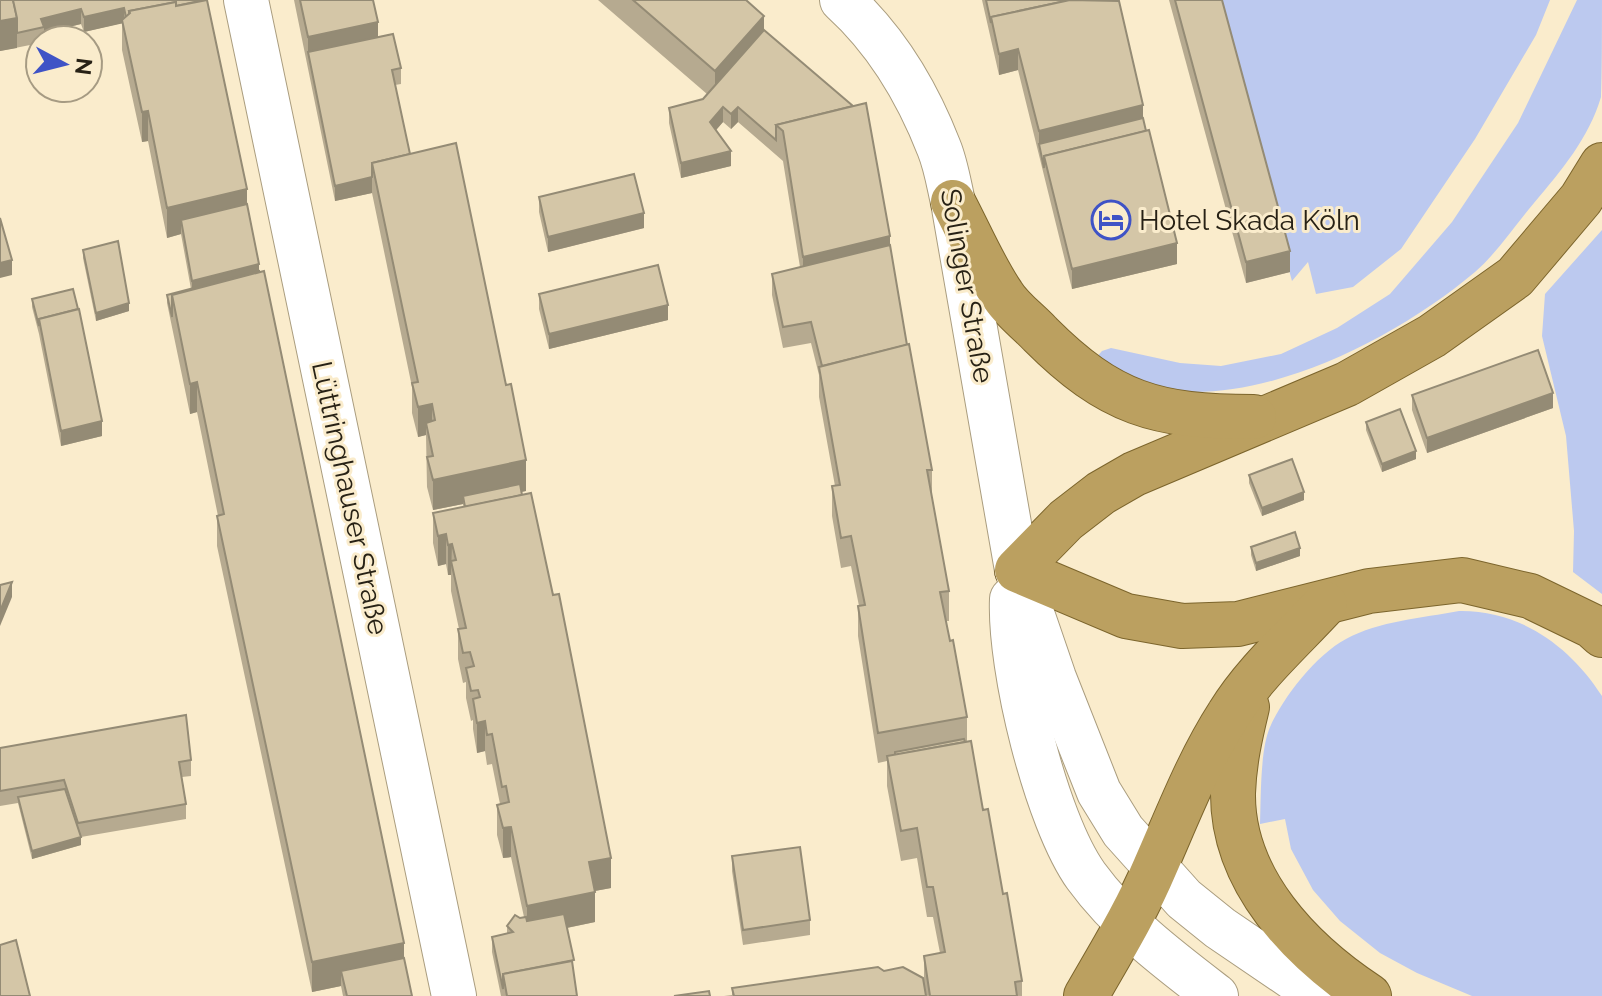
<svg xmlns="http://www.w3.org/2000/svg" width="1602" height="996" font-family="Raleway,sans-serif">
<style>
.green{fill:#bcc9ef}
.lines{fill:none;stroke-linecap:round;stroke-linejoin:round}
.minor-casing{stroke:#aa9d7f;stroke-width:46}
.tertiary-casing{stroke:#aa9d7f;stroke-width:46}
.trunk-casing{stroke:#7c652c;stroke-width:46}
.minor{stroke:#fff;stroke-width:44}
.tertiary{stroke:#fff;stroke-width:44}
.trunk{stroke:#bba060;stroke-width:44}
.wall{fill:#b6aa90}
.shaded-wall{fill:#948b75}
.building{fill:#d4c6a7;stroke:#948b75;stroke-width:2}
.labels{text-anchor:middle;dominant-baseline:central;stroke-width:6;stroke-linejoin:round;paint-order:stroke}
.poi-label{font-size:28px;fill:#272115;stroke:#faeccc;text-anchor:start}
.street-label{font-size:28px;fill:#272115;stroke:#faeccc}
</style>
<rect width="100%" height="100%" fill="#faeccc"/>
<!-- green -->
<g class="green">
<path d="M1215,0H1550L1536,35L1475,139L1401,249L1353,287L1316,294L1308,262L1292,281Z"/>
<path d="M1577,0H1602C1602,23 1602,78 1601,97C1589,138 1561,171 1534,203C1515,225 1497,253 1475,272C1399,336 1274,401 1173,391C1145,389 1119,372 1095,359L1102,351L1111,348L1180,363L1221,366L1281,354L1337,328L1390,294L1452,222L1518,123Z"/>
<path d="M1602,230V594L1573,572L1574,531L1566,436L1542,336L1545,294Z"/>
<path d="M1459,611C1520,610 1570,646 1602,696V996H1472L1417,973L1380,953L1340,921L1313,890L1291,849L1285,819L1260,824C1261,798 1260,750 1270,727C1284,696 1316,655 1346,639C1379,621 1422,618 1459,611Z"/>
</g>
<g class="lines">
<!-- minor casing -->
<g class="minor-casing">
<g id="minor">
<path d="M246,0L454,996"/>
<path d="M842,0C886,40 918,94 939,148C946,165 949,185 953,202L1017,570"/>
</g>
</g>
<!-- tertiary casing -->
<g class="tertiary-casing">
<g id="tertiary">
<path d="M1017,570L1054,678L1099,792L1123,831L1184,899L1220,928L1320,996"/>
<path d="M1012,599C1009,668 1046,820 1086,876C1121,924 1169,960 1216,996"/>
</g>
</g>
<!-- trunk casing -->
<g class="trunk-casing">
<g id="trunk">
<path d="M1602,165L1581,199L1515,277L1432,336L1347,384L1134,474L1101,493L1066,520L1017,570L1126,616L1182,626L1238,624L1369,591L1462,580L1530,596L1592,626L1602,635"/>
<path d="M953,202C969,232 983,266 1002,294C1011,309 1028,321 1040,334C1110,404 1156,417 1254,417"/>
<path d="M1247,707C1240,736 1234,763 1233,793C1232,881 1301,951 1369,996"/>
<path d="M1086,996C1110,954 1136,912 1155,867C1178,815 1198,762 1229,714C1254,673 1293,639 1325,604"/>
</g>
</g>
<!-- minor -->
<use href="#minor" class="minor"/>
<!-- tertiary -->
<use href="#tertiary" class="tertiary"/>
<!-- trunk -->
<use href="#trunk" class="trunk"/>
</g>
<!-- wall -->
<g class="wall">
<path d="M0,0H207L259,271L412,996H343L341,986L312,992L217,546V516H218L197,412L190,414L167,303V295L191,289L181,234L167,238L148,141L142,142L122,50V23L84,32L81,24L44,33V40H40V43L0,51Z"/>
<path d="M294,0H373L378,37L401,68V84L395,85L410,154L526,491L521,492L611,888L595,891V922L567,928L577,996H501L492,952V937L507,933V926L520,918L524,917L511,857L503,858L497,835V805L500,804L492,764L487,765L485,751L477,753L473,729V720L471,721L466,698V682L463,683L458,659V629H459L451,591V575H448L446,564L438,566L433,543V513L464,507L463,504L433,510L427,487L426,435L418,437L412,413V387L372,193L335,201Z"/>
<path d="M598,0H746L890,245L907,345L932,470V498L949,591V621H946L967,717V742L1022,981V996H724L732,995V988L884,971L924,984V956L940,953L933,917H927L917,858L901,861L887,786V761L878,763L858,636V606H859L851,566L841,568L832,516V486H835L819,397V375L811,343L783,348L772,295V274L800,267L783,161L738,122L731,129L723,122L716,130L731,166L681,178L669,123V108L703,99L707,94Z"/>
<path d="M982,0H1114L1143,118L1177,264L1072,289L1018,70L999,75Z"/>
<path d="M1169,0H1222L1290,272L1246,283Z"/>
<path d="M539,197L644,228L548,252L539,212Z"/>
<path d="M83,250L129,311L96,321L83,258Z"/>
<path d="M539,294L668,320L549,349L539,309Z"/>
<path d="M32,299L102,436L61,446L39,334L32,307Z"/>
<path d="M1412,395L1553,408L1427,453L1412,410Z"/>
<path d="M1366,422L1416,459L1382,472L1366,430Z"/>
<path d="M1249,475L1304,500L1262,516L1249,483Z"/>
<path d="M1251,547L1300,556L1256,571L1251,555Z"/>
<path d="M0,748L191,760V776L182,777L186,804V819L81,837V845L32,859L18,803L0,806Z"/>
<path d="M732,856L810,920V935L743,945L732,871Z"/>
</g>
<!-- shaded-wall -->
<g class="shaded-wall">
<path d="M124,8V23L84,32V17Z"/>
<path d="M81,9V24L44,33V27L41,19Z"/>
<path d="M764,16V46L715,101V71Z"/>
<path d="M17,18V48L0,51V21Z"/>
<path d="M378,22V52H308V37Z"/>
<path d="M1018,49V70L999,75V54Z"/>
<path d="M1143,105V126L1039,144V152V131Z"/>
<path d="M723,107V122L710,137V122Z"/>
<path d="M738,107V122L731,129V114Z"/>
<path d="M148,111V141L142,142V112Z"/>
<path d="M731,151V166L681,178V163Z"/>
<path d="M372,177V193L335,201V186Z"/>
<path d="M247,189V219L181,220V234L167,238V208Z"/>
<path d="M644,213V228L548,252V237Z"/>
<path d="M890,236V266L803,287V257Z"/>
<path d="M1177,243V264L1072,289V269Z"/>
<path d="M1290,251V272L1246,283V262Z"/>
<path d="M12,260V275L0,278V263Z"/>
<path d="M259,264V279L192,296V281Z"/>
<path d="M129,303V311L96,321V313Z"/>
<path d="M668,305V320L549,349V334Z"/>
<path d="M197,382V412L190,414V384Z"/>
<path d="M1553,393V408L1427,453V438Z"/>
<path d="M432,404V434L426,423V435L418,437V407Z"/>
<path d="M102,421V436L61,446V431Z"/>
<path d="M1416,451V459L1382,472V464Z"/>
<path d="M526,460V491L465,503L463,496V504L433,510V480Z"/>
<path d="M1304,492V500L1262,516V508Z"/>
<path d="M446,534V564L438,566V536Z"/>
<path d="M452,544L451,575H448V545Z"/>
<path d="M1300,548V556L1256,571V563Z"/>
<path d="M12,582V597L0,626V611Z"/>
<path d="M485,721V751L477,753V723Z"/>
<path d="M511,827V857L503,858V828Z"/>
<path d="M81,837V845L32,859V851Z"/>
<path d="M611,858V888L589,892V862Z"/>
<path d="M595,892V922L527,936V906Z"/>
<path d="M404,943V973L341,971V986L312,992V962Z"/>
</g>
<!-- building -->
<g class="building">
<path d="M0,0H13L17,18L0,21Z"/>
<path d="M13,0H204L176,6V2L129,11V15L126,17L124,8L84,17L81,9L41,19L44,27L17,33V18Z"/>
<path d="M207,0L247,189L167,208L148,111L142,112L122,20L130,13L129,11L176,2V6Z"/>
<path d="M300,0H373L378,22L308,37Z"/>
<path d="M633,0H746L764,16L715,71Z"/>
<path d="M986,0H1070L991,17V23Z"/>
<path d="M1070,0L1119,1L1143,105L1039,131L1018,49L999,54L991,17Z"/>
<path d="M1175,0H1222L1290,251L1246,262Z"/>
<path d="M764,30L853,106L776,125V140L738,107L731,114L723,107L710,122L731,151L681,163L669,108L703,99Z"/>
<path d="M393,34L401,68L392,70L410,154L372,163V177L335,186L308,52Z"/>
<path d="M866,103L890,236L803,257L783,131L776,125Z"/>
<path d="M1143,118L1146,131L1044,156V168L1039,144Z"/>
<path d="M1149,130L1177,243L1072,269L1044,156Z"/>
<path d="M456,143L506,385L511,384L526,460L433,480L427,457L433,456L426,423L435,420L432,404L418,407L412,383L418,382L372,163Z"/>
<path d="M634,174L644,213L548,237L539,197Z"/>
<path d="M247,204L259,264L192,281L181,220Z"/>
<path d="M0,218L12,260L0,263Z"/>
<path d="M118,241L129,303L96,313L83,250Z"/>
<path d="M890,245L907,345L822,366L811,322L783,327L772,274Z"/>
<path d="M658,265L668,305L549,334L539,294Z"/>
<path d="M259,271V272L172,295V317L167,295Z"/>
<path d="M264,271L404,943L312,962L217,516L224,514L197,382L190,384L172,295Z"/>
<path d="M73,289L78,309L39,319V326L32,299Z"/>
<path d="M79,309L102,421L61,431L39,319Z"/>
<path d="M909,344L932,470H927L949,591L940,592L950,641L953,640L967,717L878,733L858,606L865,605L851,536L841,538L832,486L840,485L819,367Z"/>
<path d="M1538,350L1553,393L1427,438L1412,395Z"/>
<path d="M1400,409L1416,451L1382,464L1366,422Z"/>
<path d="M1292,459L1304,492L1262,508L1249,475Z"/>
<path d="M520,484L522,495L465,507L463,496Z"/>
<path d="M531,493L553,595L559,594L611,858L589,862L595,892L527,906L511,827L503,828L497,805L509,802L506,786L502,787L492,734L487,735L485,721L477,723L473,699L480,697L478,690L471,691L466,668L474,666L470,652L463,653L458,629L466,628L451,561L456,560L452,544L448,545L446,534L438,536L433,513Z"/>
<path d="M1295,532L1300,548L1256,563L1251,547Z"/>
<path d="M12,582L0,611V585Z"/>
<path d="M186,715L191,760L179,762L186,804L78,823L64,780L0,791V748Z"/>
<path d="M964,739L965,742L895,755V752Z"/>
<path d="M971,741L983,810L988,809L1003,894L1007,893L1022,981L1015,982L1017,996H930L924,956L945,952L933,887H927L917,828L901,831L887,756Z"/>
<path d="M65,789L81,837L32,851L18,797Z"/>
<path d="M800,847L810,920L743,930L732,856Z"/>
<path d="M564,914L574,960L503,974V989L492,937L513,932L507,926L515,915L520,918L526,917L527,921Z"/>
<path d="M16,940L30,996H0V945Z"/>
<path d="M404,958L412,996H347L341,971Z"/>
<path d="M572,961L577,996H507L503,974Z"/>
<path d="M878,967L884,971L903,967L923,978L926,996H734L732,988Z"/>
<path d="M709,991L710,996H674Z"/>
</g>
<!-- icons -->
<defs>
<g id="hotel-ring" transform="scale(2)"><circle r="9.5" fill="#faeccc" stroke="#3f53c6" stroke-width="1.5"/><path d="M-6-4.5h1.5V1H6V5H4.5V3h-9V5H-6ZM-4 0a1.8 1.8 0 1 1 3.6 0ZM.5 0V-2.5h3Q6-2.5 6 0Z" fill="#3f53c6"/></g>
</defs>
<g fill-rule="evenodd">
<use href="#hotel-ring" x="1111" y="220"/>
</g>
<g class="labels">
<!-- poi labels -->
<g class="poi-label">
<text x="1139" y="220">Hotel Skada Köln</text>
</g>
<!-- street labels -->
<g class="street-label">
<text transform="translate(967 286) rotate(80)">Solinger Straße</text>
<text transform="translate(350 498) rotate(78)">Lüttringhauser Straße</text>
</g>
</g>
<!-- north arrow -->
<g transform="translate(64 64) rotate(97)"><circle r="38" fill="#faeccc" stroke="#a69b83" stroke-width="2"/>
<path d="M0-6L14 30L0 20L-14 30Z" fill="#3f53c6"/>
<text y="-12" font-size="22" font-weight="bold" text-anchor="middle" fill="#272115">N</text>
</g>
</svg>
